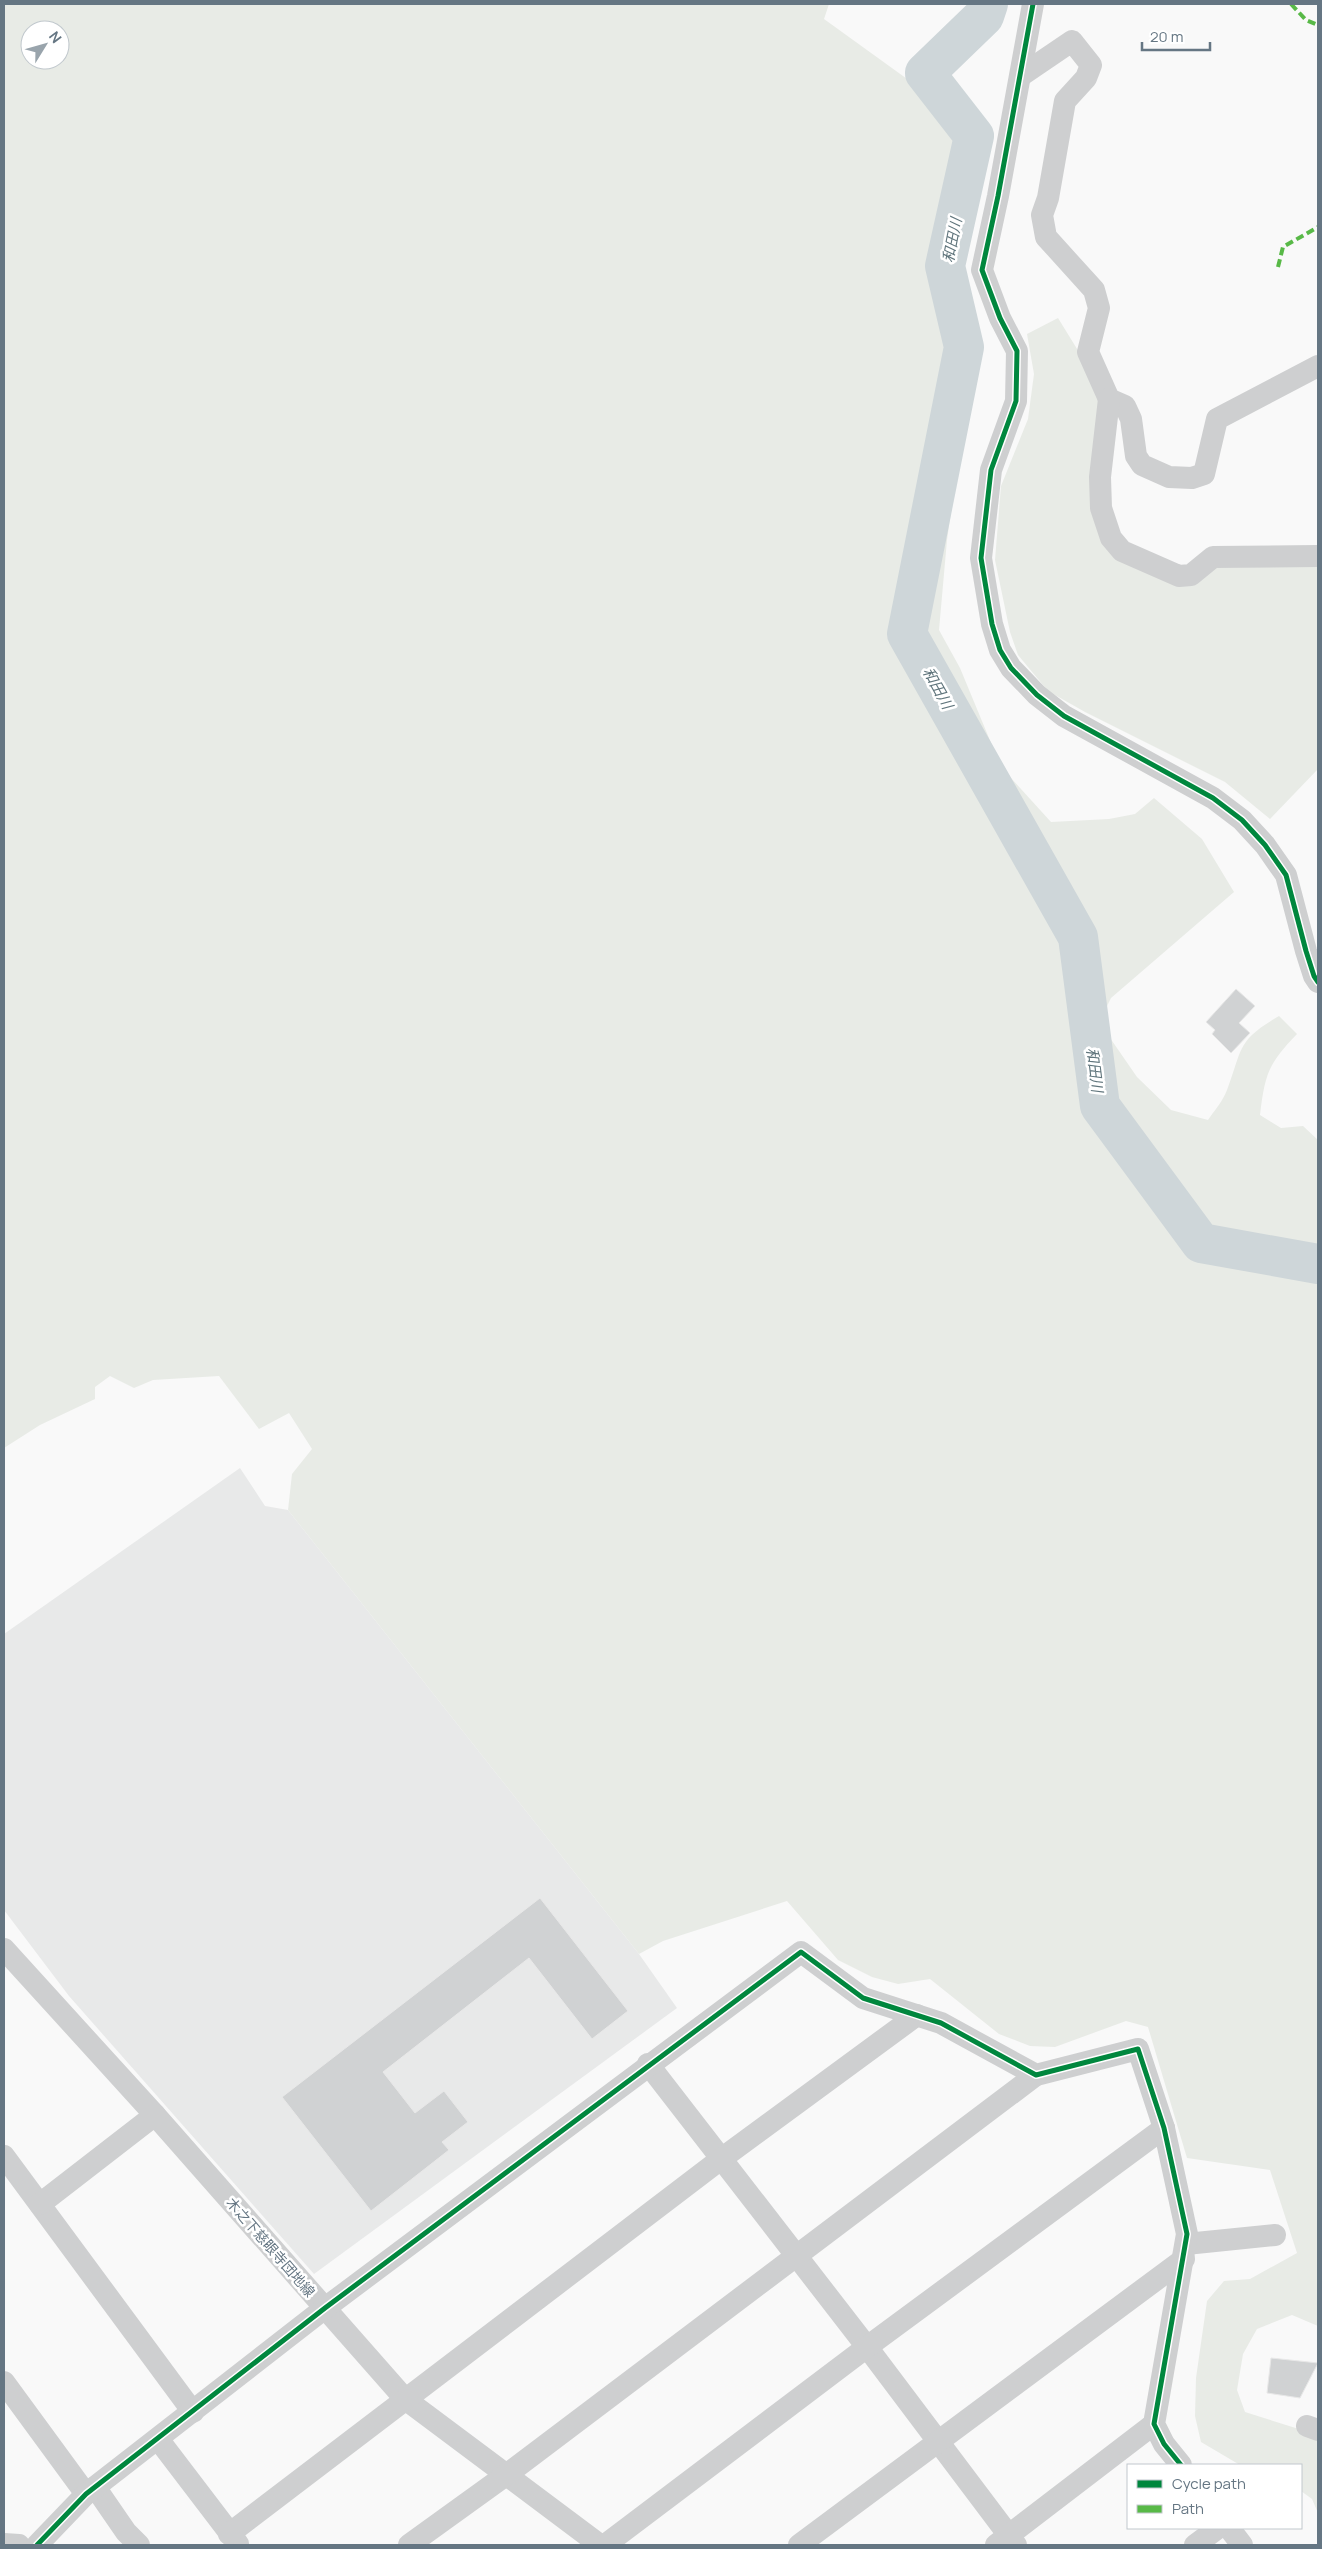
<svg xmlns="http://www.w3.org/2000/svg" width="1322" height="2549" font-family="Manrope,'Noto Sans JP',sans-serif">
<style>
.built{fill:#e8e9e9}
.green{fill:#e8ebe6;fill-rule:evenodd}
.lines{fill:none;stroke-linecap:round;stroke-linejoin:round}
.river{stroke:#ced6d9;stroke-width:40}
.building{fill:#d0d2d3;stroke:#e8e8e8}
.minor{stroke:#cecfd0;stroke-width:22}
.quiet{stroke:#58b947;stroke-width:4;stroke-dasharray:8 4;stroke-linecap:butt}
.cycleway-casing{stroke:#fff;stroke-width:8}
.cycleway{stroke:#00873e;stroke-width:5}
.labels{text-anchor:middle;dominant-baseline:central;stroke-width:5;stroke-linejoin:round;paint-order:stroke}
.street-label{font-size:14px;fill:#657683;stroke:#fff}
.water-label{font-size:15px;font-style:italic;fill:#60757c;stroke:#fff}
</style>
<rect width="100%" height="100%" fill="#f9f9f9"/>
<!-- built -->
<path class="built" d="M240,1468L265,1506L288,1510L639,1954L677,2008L314,2274L69,1996L4,1910V1634Z"/>
<!-- green -->
<g class="green">
<path d="M4,4H829L824,19L921,89L971,143L969,223L961,277L978,370L961,443L947,540L939,630L960,668L1001,767L1051,822L1109,819L1135,814L1154,798L1202,839L1234,892L1111,998L1099,1022L1137,1077L1171,1110L1208,1120C1214,1111 1223,1101 1227,1090C1243,1048 1236,1041 1279,1016L1297,1034C1268,1064 1265,1074 1260,1115L1281,1128L1303,1126L1318,1140V2326L1292,2315L1257,2329L1243,2354L1237,2390L1245,2412L1302,2430L1318,2439V2513L1312,2499L1301,2491V2465H1240L1201,2442L1195,2416L1196,2378L1207,2301L1224,2281L1250,2279L1297,2253L1270,2170L1187,2158L1148,2027L1126,2021L1055,2047L1030,2046L999,2034L930,1979L898,1984L872,1977L838,1960L787,1901L663,1941L639,1954L288,1510L292,1474L312,1449L289,1413L259,1429L219,1376L153,1380L134,1388L110,1376L95,1387V1399L40,1425L4,1448ZM30,30H60V60H30Z"/>
<path d="M1058,318L1082,357L1100,403L1105,540L1179,582L1207,567H1318V769L1270,819L1225,782L1085,712L1048,691L1018,655L1010,632L995,560L1001,486L1028,419L1034,374L1027,334Z"/>
</g>
<g class="lines">
<!-- river -->
<path class="river" d="M988,4L984,16L925,73L974,136L945,266L964,347L907,634L1078,937L1100,1106L1201,1243L1318,1264"/>
</g>
<!-- building -->
<g class="building">
<path d="M1236,989L1255,1006L1239,1023L1250,1033L1231,1053L1212,1034L1215,1030L1206,1022Z"/>
<path d="M540,1898L628,2011L592,2039L529,1958L383,2072L415,2113L444,2091L468,2122L442,2142L449,2150L371,2211L282,2097Z"/>
<path d="M1271,2358L1318,2363L1300,2398L1267,2393Z"/>
</g>
<g class="lines">
<!-- minor -->
<g class="minor">
<path d="M1033,4L998,196L982,270L1000,318L1017,351L1016,401L991,470L981,558L992,624L1000,650L1011,668L1037,695L1064,716L1213,798L1242,820L1265,845L1286,875L1306,951L1314,976L1318,982"/>
<path d="M1022,75L1072,41L1091,65L1086,78L1065,101L1048,198L1042,215L1046,237L1094,290L1099,308L1088,352L1109,399L1125,406L1131,419L1136,456L1142,465L1169,477L1192,478L1204,474L1217,419L1318,366"/>
<path d="M1109,399L1100,477L1101,508L1111,538L1122,551L1179,576L1191,575L1213,557L1318,556"/>
<path d="M4,1949L155,2115L405,2399L600,2545"/>
<path d="M648,2064L867,2347L1016,2545"/>
<path d="M4,2156L193,2412"/>
<path d="M40,2204L155,2115"/>
<path d="M1186,2244L1275,2235"/>
<path d="M4,2382L86,2494"/>
<path d="M1307,2426L1318,2430"/>
<path d="M158,2439L238,2544"/>
<path d="M95,2487L126,2532L139,2545"/>
<path d="M1229,2528L1242,2545"/>
<path d="M229,2534L721,2159L917,2015"/>
<path d="M4,2544L19,2545"/>
<path d="M37,2545L86,2494L325,2308L801,1952L863,1998L941,2023L1036,2075L1138,2049L1164,2128L1187,2234L1154,2424L1164,2444L1181,2465"/>
<path d="M409,2545L506,2475L1036,2075"/>
<path d="M605,2545L867,2347L1164,2128"/>
<path d="M799,2545L1184,2259"/>
<path d="M996,2545L1154,2424"/>
<path d="M1195,2545L1218,2528"/>
</g>
<!-- quiet -->
<g class="quiet">
<path d="M1291,4L1306,20L1318,25"/>
<path d="M1278,267L1283,247L1318,227"/>
</g>
<!-- cycleway casing -->
<g class="cycleway-casing">
<g id="cycleway">
<path d="M1033,4L998,196L982,270L1000,318L1017,351L1016,401L991,470L981,558L992,624L1000,650L1011,668L1037,695L1064,716L1213,798L1242,820L1265,845L1286,875L1306,951L1314,976L1318,982"/>
<path d="M37,2545L86,2494L325,2308L801,1952L863,1998L941,2023L1036,2075L1138,2049L1164,2128L1187,2234L1154,2424L1164,2444L1181,2465"/>
</g>
</g>
<!-- cycleway -->
<use href="#cycleway" class="cycleway"/>
</g>
<g class="labels">
<!-- street labels -->
<g class="street-label">
<text transform="translate(271 2247) rotate(49)">木之下慈眼寺団地線</text>
</g>
<!-- water labels -->
<g class="water-label">
<text transform="translate(952 240) rotate(-79)">和田川</text>
<text transform="translate(938 688) rotate(61)">和田川</text>
<text transform="translate(1095 1070) rotate(83)">和田川</text>
</g>
</g>
<!-- border -->
<rect width="1322" height="2549" fill="none" stroke="#657683" stroke-width="10"/>
<!-- legend -->
<rect x="1127" y="2464" width="175" height="65" fill="#ffffff" stroke="#c1c8cd"/>
<rect x="1137" y="2480" width="25" height="8" fill="#00873e" stroke="#c1c8cd"/>
<text x="1172" y="2489" font-size="15" fill="#657683">Cycle path</text>
<rect x="1137" y="2505" width="25" height="8" fill="#58b947" stroke="#c1c8cd"/>
<text x="1172" y="2514" font-size="15" fill="#657683">Path</text>
<!-- north arrow -->
<g transform="translate(45 45) rotate(53)"><circle r="24" fill="#ffffff" stroke="#c1c8cd"/>
<path d="M0-4L9 19L0 12L-9 19Z" fill="#99a4ac"/>
<text y="-8" font-size="14" font-weight="bold" text-anchor="middle" fill="#657683">N</text>
</g>
<!-- scale -->
<path d="M1142 42v8h68v-8" fill="none" stroke="#657683" stroke-width="2.5"/>
<text x="1150" y="42" font-size="15" fill="#657683" stroke="#ffffff" stroke-width="4" paint-order="stroke">20 m</text>
</svg>
